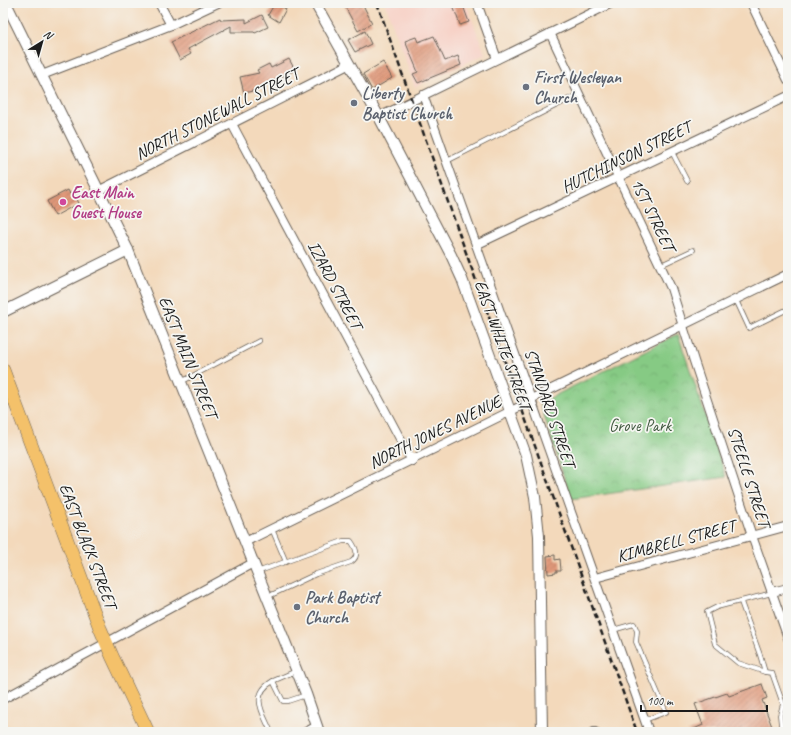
<svg xmlns="http://www.w3.org/2000/svg" width="791" height="735" font-family="Caveat,sans-serif">
<style>
.built{fill:#f7d1c6}
.park{fill:url(#park-crowns);stroke:#517350}
.building{fill:url(#building-hatch)}
.lines{fill:none;stroke-linecap:round;stroke-linejoin:round}
.service-casing{stroke:#675e54;stroke-width:5.5}
.minor-casing{stroke:#675e54;stroke-width:10}
.tertiary-casing{stroke:#675e54;stroke-width:12}
.primary-casing{stroke:#675e54;stroke-width:14}
.service{stroke:#fff;stroke-width:4}
.minor{stroke:#fff;stroke-width:8}
.tertiary{stroke:#fff;stroke-width:10}
.primary{stroke:#f4c16a;stroke-width:13}
.rail{stroke:#1c1c1c;stroke-width:2.5;stroke-dasharray:6 3;stroke-linecap:butt}
.worship-dot{fill:#6b7280;stroke:#f6f6f2;stroke-width:1.5}
.hotel-dot{fill:#d1479c;stroke:#f6f6f2;stroke-width:1.5}
.labels{text-anchor:middle;dominant-baseline:central;stroke-width:3.5;stroke-linejoin:round;paint-order:stroke}
.worship-label{font-size:17px;font-weight:bold;fill:#5b616d;stroke:#f6f6f2;text-anchor:start}
.street-label{font-size:17px;fill:#1c1c1c;stroke:#f6f6f2}
.hotel-label{font-size:17px;font-weight:bold;fill:#b23c85;stroke:#f6f6f2;text-anchor:start}
.park-label{font-size:17px;fill:#415940;stroke:#f6f6f2}
</style>
<defs>
<pattern id="park-crowns" width="20" height="18" patternUnits="userSpaceOnUse"><rect width="20" height="18" fill="#86ca84"/><path d="M2 6a3 3 0 1 1 6 0M12 15a3 3 0 1 1 6 0" fill="none" stroke="#73ad71"/></pattern>
<pattern id="building-hatch" width="6" height="6" patternUnits="userSpaceOnUse"><rect width="6" height="6" fill="#e0997a"/><path d="M-1 1l2-2M0 6l6-6M5 7l2-2" fill="none" stroke="#b57c63"/></pattern>
</defs>
<rect width="100%" height="100%" fill="#f6f6f2"/>
<filter id="ink" filterUnits="userSpaceOnUse"><feTurbulence type="fractalNoise" baseFrequency=".025" numOctaves="2"/><feDisplacementMap in="SourceGraphic" scale="8" xChannelSelector="R" yChannelSelector="G"/><feConvolveMatrix kernelMatrix="1 2 1 2 8 2 1 2 1" color-interpolation-filters="sRGB"/></filter>
<filter id="wash" filterUnits="userSpaceOnUse"><feTurbulence type="fractalNoise" baseFrequency=".012" numOctaves="4" result="noise"/><feDisplacementMap in="SourceGraphic" scale="16" xChannelSelector="R" yChannelSelector="G"/><feGaussianBlur stdDeviation="0.9" result="paint"/><feColorMatrix in="noise" values="0 0 0 0 0 0 0 0 0 0 0 0 0 0 0 0 0 1.4 0 .05"/><feComposite in="paint" operator="in"/></filter>
<g filter="url(#wash)">
<rect width="100%" height="100%" fill="#f3d9bb"/>
<!-- built -->
<path class="built" d="M385,3H466L485,54L415,87Z"/>
<!-- park -->
<path class="park" d="M678,334L726,477L571,499L540,403Z"/>
<g id="blocks">
<!-- building -->
<g class="building">
<path d="M275,3L286,9L279,22L268,15Z"/>
<path d="M343,3H362L372,23L358,31Z"/>
<path d="M452,3H462L469,22L460,25Z"/>
<path d="M262,15L268,27L255,33L254,32H231V26L188,49L191,54L180,60L171,42L220,18L221,20L246,19V23Z"/>
<path d="M365,31L371,44L355,52L348,40Z"/>
<path d="M434,36L445,61L458,56L461,65L418,83L413,74L418,72L405,41L416,37L418,42Z"/>
<path d="M289,59L295,70L257,89V90L244,93L240,77L259,73L257,70L269,64L271,68Z"/>
<path d="M383,62L392,78L372,90L363,74Z"/>
<path d="M68,190L70,194L73,193L79,203L55,216L47,201Z"/>
<path d="M555,555V560L560,559L561,571H556V573L548,574L547,556Z"/>
<path d="M762,684L767,698L762,700L774,732H687L703,725L695,704L727,693L729,696Z"/>
</g>
</g>
</g>
<g filter="url(#ink)">
<use href="#blocks" fill-opacity="0" stroke="#675e54" stroke-width="1"/>
<g class="lines">
<!-- service casing -->
<g class="service-casing">
<g id="service">
<path d="M672,152L687,181"/>
<path d="M447,161L579,94"/>
<path d="M661,265L693,250"/>
<path d="M736,300L749,328L788,309"/>
<path d="M181,382L259,341"/>
<path d="M272,529L286,562"/>
<path d="M257,572L343,541H351C356,548 360,556 351,562L316,574L267,597"/>
<path d="M741,602L760,655L765,672L738,663L715,644L707,612L717,607L772,593"/>
<path d="M613,630L634,624L637,631L636,642L666,712L645,720"/>
<path d="M296,671L273,681L283,701H288L306,695"/>
<path d="M765,672L772,673L783,704L780,715L781,725L783,732"/>
<path d="M271,732C263,713 249,695 273,681"/>
</g>
</g>
<!-- minor casing -->
<g class="minor-casing">
<g id="minor">
<path d="M159,3L171,25"/>
<path d="M477,3L497,59"/>
<path d="M751,3L788,80"/>
<path d="M550,33L671,288L694,361L752,536L788,638"/>
<path d="M42,75L171,25L218,3"/>
<path d="M423,95L649,732"/>
<path d="M379,117L612,3"/>
<path d="M232,124L412,461"/>
<path d="M100,190L348,65"/>
<path d="M476,245L788,96"/>
<path d="M245,542L521,406L531,399L788,274"/>
<path d="M595,578L788,526"/>
<path d="M772,592L788,588"/>
<path d="M3,699L253,563"/>
<path d="M306,732L317,726"/>
<path d="M594,732H595"/>
</g>
</g>
<!-- tertiary casing -->
<g class="tertiary-casing">
<g id="tertiary">
<path d="M6,3L128,250L306,694L319,732"/>
<path d="M315,3L379,117L451,255L462,279L526,455L535,497L539,536L542,732"/>
<path d="M3,312L128,250"/>
</g>
</g>
<!-- primary casing -->
<g class="primary-casing">
<path id="primary" d="M3,370L100,628L112,656L148,732"/>
</g>
<!-- service -->
<use href="#service" class="service"/>
<!-- minor -->
<use href="#minor" class="minor"/>
<!-- tertiary -->
<use href="#tertiary" class="tertiary"/>
<!-- primary -->
<use href="#primary" class="primary"/>
<!-- rail -->
<path class="rail" d="M377,3L637,732"/>
</g>
</g>
<!-- markers -->
<g class="worship-dot">
<circle cx="526" cy="87" r="4"/>
<circle cx="354" cy="103" r="4"/>
<circle cx="297" cy="607" r="4"/>
</g>
<circle class="hotel-dot" cx="63" cy="202" r="4"/>
<g class="labels">
<!-- worship labels -->
<g class="worship-label">
<text x="534" y="77">First Wesleyan<tspan x="534" dy="20">Church</tspan></text>
<text x="362" y="93">Liberty<tspan x="362" dy="20">Baptist Church</tspan></text>
<text x="305" y="597">Park Baptist<tspan x="305" dy="20">Church</tspan></text>
</g>
<!-- street labels -->
<g class="street-label">
<text transform="translate(217 114) rotate(-27)">NORTH STONEWALL STREET</text>
<text transform="translate(626 157) rotate(-26)">HUTCHINSON STREET</text>
<text transform="translate(653 215) rotate(64)">1ST STREET</text>
<text transform="translate(335 285) rotate(62)">IZARD STREET</text>
<text transform="translate(503 345) rotate(70)">EAST WHITE STREET</text>
<text transform="translate(188 357) rotate(68)">EAST MAIN STREET</text>
<text transform="translate(550 408) rotate(71)">STANDARD STREET</text>
<text transform="translate(435 432) rotate(-26)">NORTH JONES AVENUE</text>
<text transform="translate(749 477) rotate(72)">STEELE STREET</text>
<text transform="translate(676 541) rotate(-15)">KIMBRELL STREET</text>
<text transform="translate(88 546) rotate(69)">EAST BLACK STREET</text>
</g>
<!-- hotel labels -->
<g class="hotel-label">
<text x="71" y="192">East Main<tspan x="71" dy="20">Guest House</tspan></text>
</g>
<!-- park labels -->
<g class="park-label">
<text x="640" y="425">Grove Park</text>
</g>
</g>
<!-- margin -->
<rect width="791" height="735" fill="none" stroke="#f6f6f2" stroke-width="16"/>
<!-- north arrow -->
<g transform="translate(42 42) rotate(37)" stroke="#f6f6f2" stroke-width="3" paint-order="stroke">
<path d="M0-3L7 15L0 10L-7 15Z" fill="#1c1c1c"/>
<text y="-6" font-size="11" font-weight="bold" text-anchor="middle" fill="#1c1c1c">N</text>
</g>
<!-- scale -->
<path d="M641 705v6h126v-6" fill="none" stroke="#1c1c1c" stroke-width="2"/>
<text x="647" y="705" font-size="12" fill="#1c1c1c" stroke="#f6f6f2" stroke-width="3" paint-order="stroke">100 m</text>
</svg>
